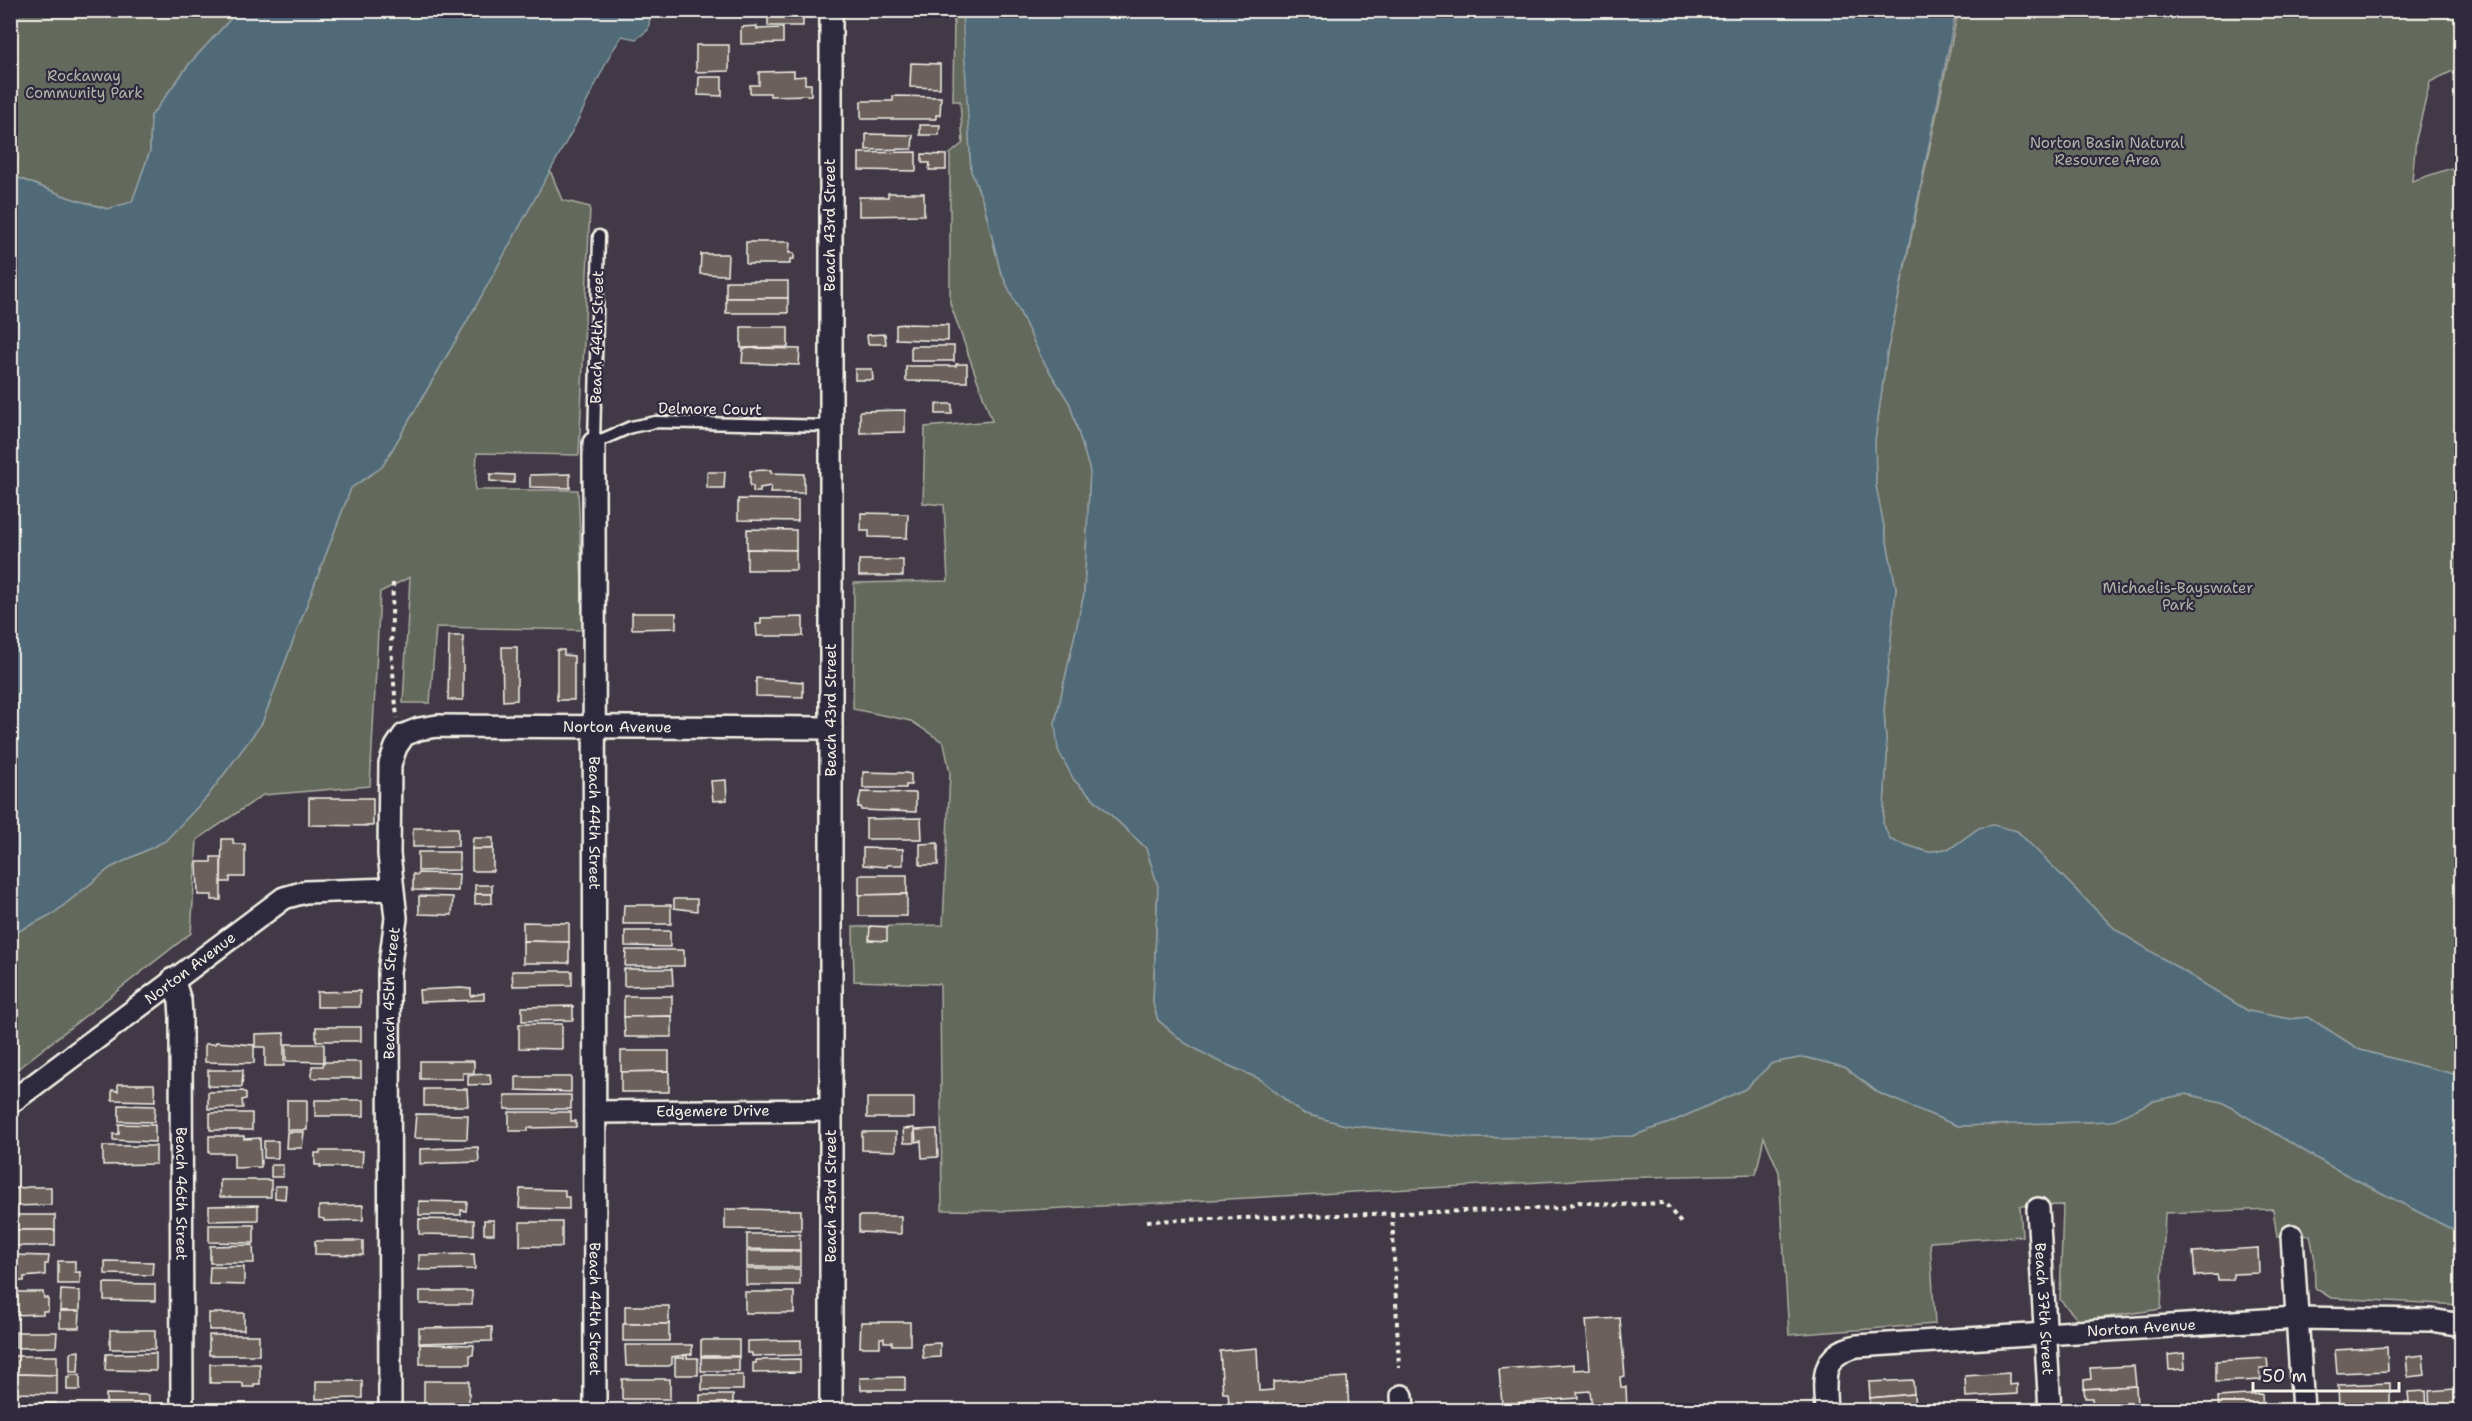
<svg xmlns="http://www.w3.org/2000/svg" width="2472" height="1421" font-family="'Shantell Sans',sans-serif">
<style>
.green{fill:#63695b;stroke:#acada2;stroke-width:1.5}
.water{fill:#516a78;stroke:#92a0a5;stroke-width:1.5}
.building{fill:#6c605b;stroke:#f4f1e8;stroke-width:1.5}
.lines{fill:none;stroke-linecap:round;stroke-linejoin:round}
.service-casing{stroke:#f4f1e8;stroke-width:15}
.minor-casing{stroke:#f4f1e8;stroke-width:26}
.path{stroke:#f4f1e8;stroke-width:4;stroke-dasharray:4.5 4.5;stroke-linecap:butt}
.service{stroke:#2f2a3d;stroke-width:10}
.minor{stroke:#2f2a3d;stroke-width:21}
.labels{text-anchor:middle;dominant-baseline:central;stroke-width:4.5;stroke-linejoin:round;paint-order:stroke}
.park-label{font-size:15px;fill:#b3b4a9;stroke:#2f2a3d}
.street-label{font-size:15px;fill:#f4f1e8;stroke:#2f2a3d}
</style>
<rect width="100%" height="100%" fill="#413a46"/>
<filter id="ink" filterUnits="userSpaceOnUse"><feTurbulence type="fractalNoise" baseFrequency=".0167" numOctaves="2"/><feDisplacementMap in="SourceGraphic" scale="12" xChannelSelector="R" yChannelSelector="G"/><feConvolveMatrix kernelMatrix="1 2 1 2 8 2 1 2 1" color-interpolation-filters="sRGB"/></filter>
<g filter="url(#ink)">
<!-- green -->
<g class="green">
<path d="M10,11H238L190,63L151,116L150,151L132,202L108,209L70,198L11,175Z"/>
<path d="M954,11H963L971,171L984,204L1000,270L1042,359L1070,404L1090,471L1084,594L1055,723L1074,780L1146,848L1158,886L1153,1003L1158,1020L1185,1043L1216,1060L1260,1079L1302,1113L1346,1125L1475,1138L1632,1136L1669,1123L1745,1089L1772,1063L1804,1057L1844,1067L1879,1093L1958,1126L2111,1121L2153,1101L2186,1094L2222,1102L2328,1165L2461,1234V1305L2331,1298L2315,1288L2314,1255L2310,1235L2277,1237L2273,1209L2165,1213L2161,1309L2079,1321L2060,1300L2063,1205L2020,1206L2022,1236L1930,1242L1935,1324L1789,1335L1779,1172L1764,1137L1756,1174L1613,1178L1007,1211L942,1210L940,984L854,981L853,927L943,925L950,773L944,743L911,721L853,709L854,583L948,581L944,505L923,503L925,427L992,421L950,303V154L963,143L960,101H953Z"/>
<path d="M1958,11H2461V67L2430,82L2416,139L2412,181L2461,165V1076L2360,1050L2308,1017L2290,1019L2248,1011L2116,930L2017,831L1979,828L1951,848L1928,852L1890,840L1883,823L1887,756L1884,710L1896,588L1876,486L1875,440L1887,353Z"/>
<path d="M550,170L562,200L590,207L579,455L477,453L475,490H578L584,630L436,627L430,703H403L410,577L380,592L370,786L263,795L197,840L191,933L11,1074V935L54,913L110,868L165,841L207,797L262,723L351,488L382,467L477,304Z"/>
</g>
<!-- water -->
<g class="water">
<path d="M238,11H651L648,30L636,39L622,36L611,53L576,124L477,304L382,467L351,488L262,723L207,797L165,841L110,868L54,913L11,935V175L70,198L107,209L132,202L150,151L151,116L190,63Z"/>
<path d="M962,11H1956L1887,353L1875,440L1876,486L1896,588L1884,710L1887,756L1883,823L1890,840L1928,852L1951,848L1979,828L1993,825L2017,831L2116,930L2248,1011L2290,1019L2308,1017L2360,1050L2461,1076V1234L2328,1165L2222,1102L2186,1094L2153,1101L2112,1121L1958,1126L1879,1093L1844,1067L1804,1057L1772,1063L1745,1089L1669,1123L1632,1136L1475,1138L1346,1125L1302,1113L1260,1079L1216,1060L1185,1043L1158,1020L1153,1003L1158,886L1146,848L1074,780L1058,750L1055,723L1084,594L1090,471L1070,404L1042,359L1000,270L984,204L971,171Z"/>
</g>
<!-- building -->
<g class="building">
<path d="M803,11V26H768V12Z"/>
<path d="M757,26V29L783,28V43L741,44V27Z"/>
<path d="M696,45H729V71L696,72Z"/>
<path d="M911,63L940,64V88L910,87Z"/>
<path d="M794,71V77L805,76V84H811V95L770,96V93H750V85H759V72Z"/>
<path d="M699,77H722V96L698,95Z"/>
<path d="M893,96L941,97L940,115H936V119H861V101H893Z"/>
<path d="M920,125H940L939,135H920Z"/>
<path d="M866,134L913,135L912,149L866,150Z"/>
<path d="M916,152V171L859,170V153Z"/>
<path d="M922,154L946,155V170H929L930,163H922Z"/>
<path d="M888,193H924V215L859,216V197H888Z"/>
<path d="M746,242H790L789,253H794V259H790V264H746Z"/>
<path d="M701,254H728L727,275L700,274Z"/>
<rect x="726" y="281" width="62" height="17"/>
<rect x="726" y="298" width="62" height="15"/>
<path d="M904,324L948,325V341L896,339V325Z"/>
<path d="M741,327H788V347L741,348Z"/>
<path d="M885,334L886,344H868L867,335Z"/>
<rect x="911" y="346" width="43" height="15"/>
<path d="M753,348L800,349L799,365L742,363L743,349Z"/>
<path d="M956,364H967V382L906,381V366H956Z"/>
<path d="M855,369H872L873,380H855Z"/>
<rect x="936" y="404" width="16" height="10"/>
<path d="M905,410V432L860,433V411Z"/>
<path d="M767,470H771V473L804,474V493H770L771,486L760,488V492H753V486H750V471Z"/>
<path d="M707,472H725L724,488H707Z"/>
<path d="M490,474L514,475V483L490,481Z"/>
<path d="M570,474V488L530,487V475Z"/>
<path d="M738,499L798,500V521L738,520Z"/>
<path d="M861,513L908,514L907,538L869,537V531H861Z"/>
<path d="M747,529L796,530V550L747,549Z"/>
<path d="M747,549L796,550V570H747Z"/>
<rect x="859" y="560" width="44" height="16"/>
<path d="M632,613H676V628L632,629Z"/>
<path d="M803,617V636H757L756,624H761V618Z"/>
<path d="M449,636H463V700H448Z"/>
<path d="M502,647H517V700L503,701Z"/>
<path d="M557,650H564V655L574,656V700H557Z"/>
<path d="M756,678L803,682V697L756,696Z"/>
<path d="M863,772L906,773L911,774V785H906V788H863Z"/>
<path d="M726,780L727,800L713,801L711,781Z"/>
<path d="M861,792L916,793V812L861,810V807H858Z"/>
<path d="M309,798H373V826L309,825Z"/>
<path d="M921,818L922,839H866V819Z"/>
<path d="M413,828H458V846L413,847Z"/>
<path d="M473,838H493V849H472Z"/>
<path d="M222,839H233V844H245V877H230V882H221Z"/>
<path d="M938,843V865H920V844Z"/>
<path d="M863,848L903,849V865H887V867L863,865Z"/>
<rect x="472" y="849" width="21" height="22"/>
<path d="M418,852H459V870L418,871Z"/>
<path d="M211,857H221V900H212V895H198L197,862H211Z"/>
<path d="M418,873L459,874L458,891L413,890V874L418,875Z"/>
<path d="M859,875H907V894L859,895Z"/>
<rect x="475" y="885" width="17" height="9"/>
<path d="M475,894H492V903L475,904Z"/>
<path d="M907,894V916H859V895Z"/>
<path d="M419,896L453,897L452,915L419,914Z"/>
<path d="M674,899H697V911L674,908Z"/>
<path d="M624,905H671V924H623Z"/>
<path d="M523,922L569,923V942L523,941Z"/>
<path d="M870,926L887,927V941L869,940Z"/>
<path d="M625,931H670V947L625,946Z"/>
<path d="M523,941L569,942V963H523Z"/>
<path d="M626,950H684V966H625Z"/>
<path d="M624,969H672L673,985L624,986Z"/>
<path d="M512,971H572V985L513,986Z"/>
<path d="M461,988L471,989V996L484,993V1000L420,1002L419,990Z"/>
<path d="M360,991V1007H317V992Z"/>
<path d="M624,996H672V1016L624,1017Z"/>
<path d="M573,1006V1020L522,1021V1007Z"/>
<path d="M672,1016V1037H625L624,1017Z"/>
<path d="M519,1024H562V1049L519,1048Z"/>
<rect x="316" y="1027" width="45" height="14"/>
<path d="M284,1033V1066H265V1047H255V1034Z"/>
<path d="M216,1042L254,1045V1063L205,1062V1044H215Z"/>
<path d="M286,1044H324V1062L286,1061Z"/>
<path d="M621,1051H669V1071L621,1072Z"/>
<path d="M420,1061H474V1073H463V1079H420Z"/>
<path d="M324,1062H361V1078H312V1066H323Z"/>
<path d="M208,1070H243L242,1087L208,1086Z"/>
<path d="M669,1071V1092H621V1072Z"/>
<path d="M490,1074L491,1084L468,1085V1075Z"/>
<path d="M516,1077H571V1092L516,1090Z"/>
<path d="M118,1084H154L155,1101L112,1100V1090L118,1091Z"/>
<path d="M424,1089H467L468,1106H424Z"/>
<path d="M243,1091L246,1093V1099L242,1100L243,1108L208,1109V1092Z"/>
<rect x="505" y="1095" width="66" height="14"/>
<rect x="867" y="1098" width="47" height="20"/>
<rect x="287" y="1100" width="20" height="30"/>
<rect x="315" y="1100" width="49" height="16"/>
<path d="M119,1105L155,1106L154,1122L119,1121Z"/>
<path d="M509,1112H571V1121H576V1127L528,1128V1131H509Z"/>
<rect x="210" y="1113" width="42" height="17"/>
<path d="M416,1114L468,1115L467,1139L414,1138Z"/>
<path d="M119,1124L155,1125V1142L113,1140V1134H119Z"/>
<path d="M914,1128V1143H904L903,1129Z"/>
<path d="M937,1129L938,1157L922,1158L921,1141L916,1142L915,1130Z"/>
<path d="M287,1132H304L302,1148H286Z"/>
<path d="M862,1132H896V1151L862,1150Z"/>
<path d="M209,1136H244V1139L260,1138L261,1167L234,1168V1153H209Z"/>
<rect x="264" y="1141" width="14" height="17"/>
<path d="M103,1146H156V1164L103,1165Z"/>
<path d="M478,1147L479,1162L420,1164V1149Z"/>
<path d="M320,1151H363L362,1167H320L321,1165H315V1153H320Z"/>
<rect x="271" y="1165" width="12" height="12"/>
<rect x="220" y="1180" width="51" height="17"/>
<path d="M275,1186H286L285,1199L275,1198Z"/>
<path d="M30,1187H51V1205L10,1206V1189Z"/>
<path d="M520,1189L565,1190V1197H569V1209L519,1208Z"/>
<path d="M419,1201L467,1202L466,1211L461,1210V1215H419Z"/>
<path d="M258,1205V1220L209,1221V1206Z"/>
<path d="M363,1205V1220L324,1221V1219L319,1218V1206Z"/>
<path d="M725,1209L801,1210V1230L725,1229Z"/>
<rect x="10" y="1215" width="45" height="15"/>
<path d="M859,1216H901V1234L859,1232Z"/>
<path d="M419,1219L474,1220V1235L419,1234Z"/>
<rect x="484" y="1220" width="10" height="14"/>
<path d="M520,1222H562V1247L520,1246Z"/>
<path d="M209,1225H254V1243L209,1242Z"/>
<rect x="10" y="1230" width="45" height="16"/>
<path d="M747,1234H800V1250L747,1249Z"/>
<path d="M315,1241H363V1255L315,1254Z"/>
<path d="M253,1245L254,1263H210V1246Z"/>
<path d="M2258,1248L2259,1273L2233,1274V1280H2218L2217,1275L2195,1276L2193,1252Z"/>
<rect x="747" y="1251" width="53" height="16"/>
<path d="M474,1254L475,1269L419,1270V1255Z"/>
<path d="M10,1255L49,1256L48,1264H45V1275L24,1277V1281H10Z"/>
<path d="M58,1261H75V1272H80V1284H58Z"/>
<path d="M105,1261L153,1262L152,1275L105,1274Z"/>
<path d="M210,1267H244V1285L209,1284Z"/>
<rect x="746" y="1269" width="54" height="16"/>
<path d="M104,1283L155,1284V1301L104,1300Z"/>
<path d="M61,1290L80,1291V1311H60Z"/>
<rect x="420" y="1291" width="52" height="13"/>
<path d="M10,1292H43L44,1298H48V1311H43V1314L10,1315Z"/>
<rect x="745" y="1292" width="49" height="21"/>
<rect x="625" y="1306" width="44" height="18"/>
<path d="M60,1311H80L79,1328H60Z"/>
<rect x="209" y="1313" width="35" height="17"/>
<path d="M1620,1318L1625,1376L1620,1377L1621,1387H1626L1627,1410H1592L1590,1391L1577,1392L1578,1398L1502,1404L1499,1369L1574,1364V1370L1590,1369L1586,1320Z"/>
<path d="M861,1322H910V1345H892V1342H884V1338H880V1347H860Z"/>
<rect x="623" y="1324" width="46" height="17"/>
<path d="M492,1327V1341L419,1343V1328Z"/>
<rect x="110" y="1330" width="45" height="19"/>
<path d="M16,1332H57L56,1347L16,1348Z"/>
<rect x="209" y="1335" width="50" height="20"/>
<rect x="701" y="1340" width="38" height="16"/>
<path d="M801,1340V1355L752,1356V1353H747V1341Z"/>
<path d="M940,1343V1357L923,1358L922,1344Z"/>
<path d="M420,1344L474,1345L473,1355H470V1364H420Z"/>
<path d="M625,1345H692V1354L672,1357V1364L669,1366H626Z"/>
<path d="M2387,1347L2388,1371L2337,1373L2335,1350Z"/>
<path d="M1257,1348L1259,1391L1273,1390V1382L1347,1377L1349,1410H1225V1403H1229L1228,1393H1223L1220,1351Z"/>
<path d="M79,1351L78,1372H70V1354L72,1352Z"/>
<path d="M156,1353V1371L105,1370L106,1354Z"/>
<path d="M2184,1353L2185,1369L2169,1370L2168,1355Z"/>
<path d="M684,1355H687V1358H698V1375H675V1358H684Z"/>
<path d="M2423,1355L2425,1375L2408,1377L2406,1357Z"/>
<path d="M14,1356H57V1375L14,1374Z"/>
<rect x="701" y="1357" width="38" height="14"/>
<path d="M2267,1358L2268,1368H2260L2261,1380L2216,1382V1361Z"/>
<path d="M800,1359V1372L753,1373V1363H756V1360Z"/>
<path d="M210,1364H260V1384H254V1387H243V1383H210Z"/>
<path d="M2134,1366L2136,1386L2084,1389V1380L2091,1379L2090,1368Z"/>
<path d="M2009,1373V1385L2017,1384V1394L1966,1397L1965,1376Z"/>
<path d="M14,1374L57,1375V1394L14,1393Z"/>
<path d="M70,1375H80V1390H67V1377L70,1378Z"/>
<rect x="702" y="1375" width="41" height="15"/>
<path d="M905,1377V1390H861L860,1378Z"/>
<rect x="622" y="1379" width="48" height="20"/>
<path d="M1913,1380L1914,1394L1870,1398L1869,1382Z"/>
<path d="M316,1381H362V1398L316,1399Z"/>
<rect x="424" y="1381" width="45" height="24"/>
<path d="M2390,1383V1407L2339,1409L2338,1385Z"/>
<path d="M2136,1386L2137,1406L2092,1409V1398H2085L2084,1389Z"/>
<path d="M2455,1389V1394H2462V1410H2430L2429,1391Z"/>
<path d="M2426,1391L2427,1410H2405V1402H2409L2408,1392Z"/>
<path d="M106,1394L149,1395V1409L106,1408Z"/>
<path d="M1914,1394L1915,1407L1870,1410V1398Z"/>
<path d="M2262,1394L2263,1410H2219L2218,1397Z"/>
<rect x="700" y="1395" width="33" height="14"/>
<rect x="13" y="1403" width="43" height="7"/>
<path d="M2017,1404V1410H1979V1405Z"/>
</g>
<g class="lines">
<!-- service casing -->
<g class="service-casing">
<path id="service" d="M599,236L594,443L631,427L656,422L830,426"/>
</g>
<!-- minor casing -->
<g class="minor-casing">
<g id="minor">
<path d="M831,10V1410"/>
<path id="s1" d="M594,443L595,1410"/>
<path id="s2" d="M173,979L180,1001L181,1017L182,1410"/>
<path id="s3" d="M10,1103L284,898L305,892L391,889"/>
<path id="s4" d="M595,1112L831,1110"/>
<path id="s5" d="M2038,1209L2050,1410"/>
<path d="M2292,1236L2303,1410"/>
<path d="M1402,1396L1403,1410"/>
<path id="s6" d="M390,1410L389,972L396,918L389,854L390,764L396,747L404,735L419,729L437,726L831,728"/>
<path id="s7" d="M1826,1410C1824,1380 1820,1354 1857,1346L2297,1318L2431,1320L2462,1325"/>
</g>
</g>
<!-- path -->
<g class="path">
<path d="M393,583L391,648L397,718"/>
<path d="M1392,1213L1399,1368"/>
<path d="M1147,1221L1561,1208L1579,1202L1614,1205L1665,1203L1681,1223"/>
</g>
<!-- service -->
<use href="#service" class="service"/>
<!-- minor -->
<use href="#minor" class="minor"/>
</g>
</g>
<g class="labels">
<!-- park labels -->
<g class="park-label">
<text x="84" y="76">Rockaway<tspan x="84" dy="17">Community Park</tspan></text>
<text x="2107" y="143">Norton Basin Natural<tspan x="2107" dy="17">Resource Area</tspan></text>
<text x="2178" y="588">Michaelis-Bayswater<tspan x="2178" dy="17">Park</tspan></text>
</g>
<!-- street labels -->
<g class="street-label">
<text transform="translate(830 225) rotate(-90)">Beach 43rd Street</text>
<text transform="translate(597 337) rotate(-89)">Beach 44th Street</text>
<text transform="translate(710 409) rotate(1)">Delmore Court</text>
<text transform="translate(831 710) rotate(-90)">Beach 43rd Street</text>
<text stroke="none"><textPath href="#s6" startOffset="894">Norton Avenue</textPath></text>
<text stroke="none"><textPath href="#s1" startOffset="380">Beach 44th Street</textPath></text>
<text stroke="none"><textPath href="#s3" startOffset="225">Norton Avenue</textPath></text>
<text stroke="none"><textPath href="#s6" startOffset="417">Beach 45th Street</textPath></text>
<text stroke="none"><textPath href="#s4" startOffset="118">Edgemere Drive</textPath></text>
<text stroke="none"><textPath href="#s2" startOffset="216">Beach 46th Street</textPath></text>
<text transform="translate(831 1196) rotate(-90)">Beach 43rd Street</text>
<text stroke="none"><textPath href="#s1" startOffset="866">Beach 44th Street</textPath></text>
<text stroke="none"><textPath href="#s5" startOffset="100">Beach 37th Street</textPath></text>
<text stroke="none"><textPath href="#s7" startOffset="366">Norton Avenue</textPath></text>
</g>
</g>
<!-- margin -->
<rect width="2472" height="1421" fill="none" stroke="#2f2a3d" stroke-width="36"/>
<rect x="18" y="18" width="2436" height="1385" fill="none" stroke="#f4f1e8" stroke-width="2" filter="url(#ink)"/>
<!-- scale -->
<path d="M2253 1382v9h146v-9" fill="none" stroke="#f4f1e8" stroke-width="3"/>
<text x="2262" y="1382" font-size="18" fill="#f4f1e8" stroke="#2f2a3d" stroke-width="4.5" paint-order="stroke">50 m</text>
</svg>
